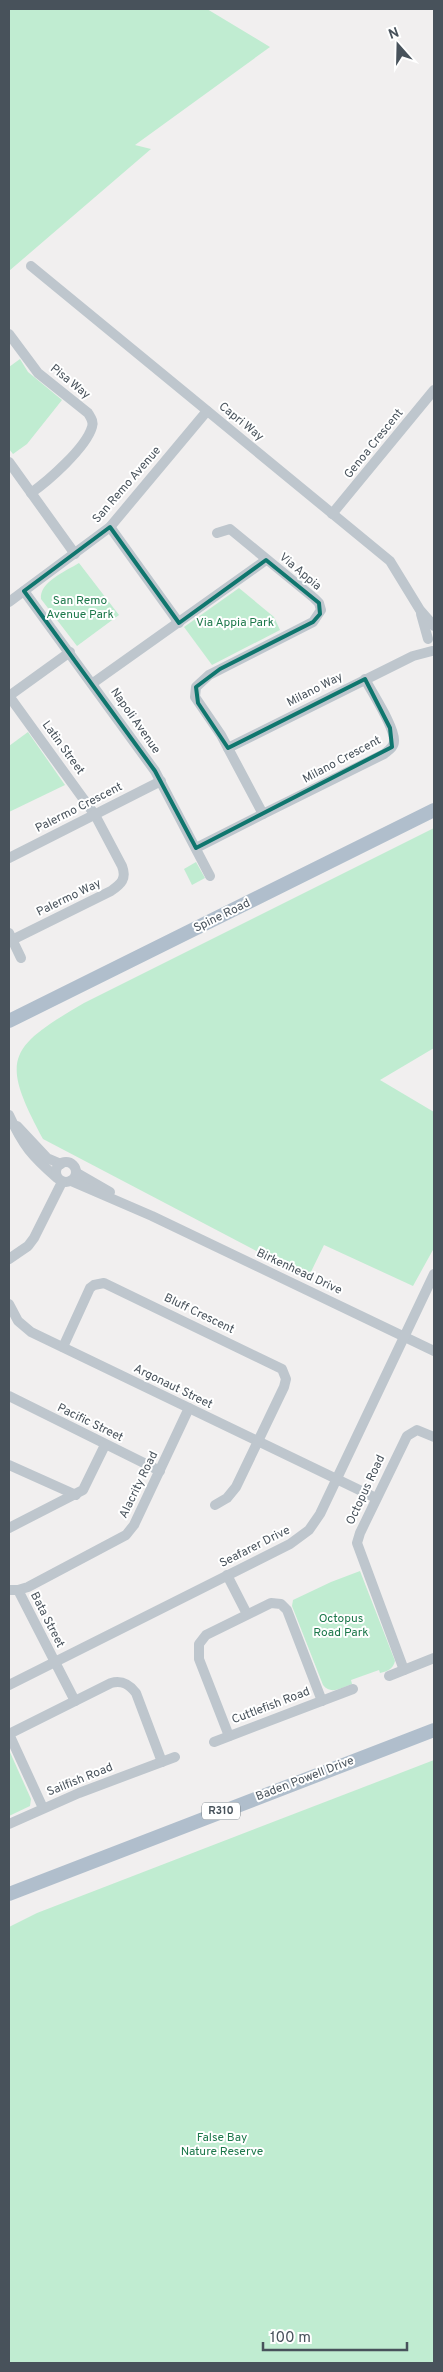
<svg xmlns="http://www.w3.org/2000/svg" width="443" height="2372" font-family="Overpass,sans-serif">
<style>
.green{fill:#c0ecd1}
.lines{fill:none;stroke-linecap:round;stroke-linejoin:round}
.minor{stroke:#bec6cd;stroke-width:10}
.major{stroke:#b0becc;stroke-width:14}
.marked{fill:none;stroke:#0f766e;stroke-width:4;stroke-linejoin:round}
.labels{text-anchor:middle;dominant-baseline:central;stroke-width:4;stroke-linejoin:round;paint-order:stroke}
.shield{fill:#fff;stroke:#7f868c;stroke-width:1}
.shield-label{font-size:11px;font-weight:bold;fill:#48525b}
.street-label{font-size:12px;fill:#48525b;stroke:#fff}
.park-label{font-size:12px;fill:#1d784b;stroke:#fff}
</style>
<rect width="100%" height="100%" fill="#f1efef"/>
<!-- green -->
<g class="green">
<path d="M9,9H207L270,47L135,145L151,149L9,271Z"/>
<path d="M20,359L28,372L62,400L27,444L13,454L9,449V367Z"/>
<path d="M79,563L119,615L77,646L41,599C39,582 66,571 79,563Z"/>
<path d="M239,588L274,617L280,630L212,665L184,627Z"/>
<path d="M28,732L65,785L9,812V746Z"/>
<path d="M434,828V1048L380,1080L434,1112V1248L413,1286L324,1245L308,1278L43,1139C0,1059 7,1048 84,1003Z"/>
<path d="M196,862L205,878L192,885L184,869Z"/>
<path d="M360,1571L395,1661C393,1669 388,1671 380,1673L379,1670L351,1680L352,1684C341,1688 331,1695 323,1685L292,1606L293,1600L331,1582Z"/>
<path d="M9,1750L31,1799L30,1806L9,1816Z"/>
<path d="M434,1760V2363H9V1927L37,1913Z"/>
</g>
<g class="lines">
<!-- minor -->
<g class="minor">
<path d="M31,266L390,561L420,610L434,626"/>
<path d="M9,334L38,373L88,413C91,418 94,422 92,427C86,448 48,481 31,493"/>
<path d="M9,462L75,554"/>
<path d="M332,514L434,390"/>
<path d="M110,527L179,623"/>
<path d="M217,533L230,529L314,598L319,603L321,610L313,622L209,675L196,687L195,697L221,735L263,814L384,754C389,750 394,747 394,741C395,727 372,693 365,679"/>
<path d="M24,591L155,771L210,876"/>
<path d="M9,602L110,527L207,411"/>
<path d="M421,614L428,639"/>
<path d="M93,683L266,560"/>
<path d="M9,696L95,815L122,866C127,879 121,884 111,891L12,940"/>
<path d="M9,696L70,652"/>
<path d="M228,748L413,656L432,651"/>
<path d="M196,848L263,814"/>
<path d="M9,858L161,781"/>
<path d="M9,933L21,958"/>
<path d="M9,1115C23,1146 32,1156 57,1178"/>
<path d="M17,1126L47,1158L61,1164"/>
<circle cx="66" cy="1172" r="10"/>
<path d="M77,1173L110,1192"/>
<path d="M71,1181L152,1216L434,1351"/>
<path d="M9,1259L28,1246L34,1238L62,1182"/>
<path d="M9,1304L18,1321L31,1332L376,1498"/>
<path d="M63,1347L90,1288L94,1285L104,1283L282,1369L286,1379L284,1387L236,1487L227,1498L215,1505"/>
<path d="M9,1396L160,1471"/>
<path d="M9,1465L76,1495"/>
<path d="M9,1528L83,1490L105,1445"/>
<path d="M227,1575L247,1614"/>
<path d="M9,1590H18L28,1587L126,1535L134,1525L189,1408"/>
<path d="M18,1590L75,1701"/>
<path d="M404,1670L357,1543L360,1533L407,1436L417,1430L434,1437"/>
<path d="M389,1676L434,1658"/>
<path d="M9,1685L290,1544L309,1530L320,1514L434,1274"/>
<path d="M9,1734L111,1683C122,1680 129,1684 136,1693L162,1762"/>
<path d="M9,1734L43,1808"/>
<path d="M229,1736L199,1659V1644L206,1635L271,1603L281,1604L287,1610L322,1701"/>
<path d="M214,1742L353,1689"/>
<path d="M9,1824L79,1793L175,1757"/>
</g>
<!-- major -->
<g class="major">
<path d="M9,1021L434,810"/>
<path d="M9,1894L434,1730"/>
</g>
</g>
<!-- marked area -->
<path class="marked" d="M110,527L179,623L266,560L319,603L320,614L313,622L220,669L196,687L198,703L228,748L365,679L390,728L392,747L196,848L155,771L24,591Z"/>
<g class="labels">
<!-- shield labels -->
<rect class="shield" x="202" y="1802.5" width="38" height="17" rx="4"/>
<g class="shield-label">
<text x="221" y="1811">R310</text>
</g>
<!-- street labels -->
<g class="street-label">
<text transform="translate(70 382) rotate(39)">Pisa Way</text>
<text transform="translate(241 422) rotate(39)">Capri Way</text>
<text transform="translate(374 444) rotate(-51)">Genoa Crescent</text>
<text transform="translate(127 485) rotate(-49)">San Remo Avenue</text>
<text transform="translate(300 572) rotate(40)">Via Appia</text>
<text transform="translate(315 690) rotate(-27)">Milano Way</text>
<text transform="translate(135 721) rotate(55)">Napoli Avenue</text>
<text transform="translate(63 748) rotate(54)">Latin Street</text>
<text transform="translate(342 760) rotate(-28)">Milano Crescent</text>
<text transform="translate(79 808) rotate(-27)">Palermo Crescent</text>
<text transform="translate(69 898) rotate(-26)">Palermo Way</text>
<text transform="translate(222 916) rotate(-26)">Spine Road</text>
<text transform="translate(299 1272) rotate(25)">Birkenhead Drive</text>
<text transform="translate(199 1314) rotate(26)">Bluff Crescent</text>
<text transform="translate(173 1387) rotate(26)">Argonaut Street</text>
<text transform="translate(90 1423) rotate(26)">Pacific Street</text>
<text transform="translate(139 1485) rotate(-64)">Alacrity Road</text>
<text transform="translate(366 1490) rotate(-65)">Octopus Road</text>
<text transform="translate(255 1547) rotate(-27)">Seafarer Drive</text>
<text transform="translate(47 1620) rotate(63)">Bata Street</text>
<text transform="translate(271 1706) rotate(-21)">Cuttlefish Road</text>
<text transform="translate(305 1779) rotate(-21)">Baden Powell Drive</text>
<text transform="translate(80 1780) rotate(-22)">Sailfish Road</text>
</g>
<!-- park labels -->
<g class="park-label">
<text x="80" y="601">San Remo<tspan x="80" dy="14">Avenue Park</tspan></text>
<text x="235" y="623">Via Appia Park</text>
<text x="341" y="1619">Octopus<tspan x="341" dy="14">Road Park</tspan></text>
<text x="222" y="2138">False Bay<tspan x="222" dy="14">Nature Reserve</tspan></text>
</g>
</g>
<!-- border -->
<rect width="443" height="2372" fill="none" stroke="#48525b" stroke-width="20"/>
<!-- north arrow -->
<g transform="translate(398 45) rotate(340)" stroke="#ffffff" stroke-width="4" paint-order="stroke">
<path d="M0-4L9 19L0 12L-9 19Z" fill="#48525b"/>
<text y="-8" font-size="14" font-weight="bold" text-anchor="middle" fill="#48525b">N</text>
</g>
<!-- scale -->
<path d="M263 2342v8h144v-8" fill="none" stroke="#48525b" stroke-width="2.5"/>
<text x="270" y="2342" font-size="15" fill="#48525b" stroke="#ffffff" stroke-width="4" paint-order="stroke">100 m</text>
</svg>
